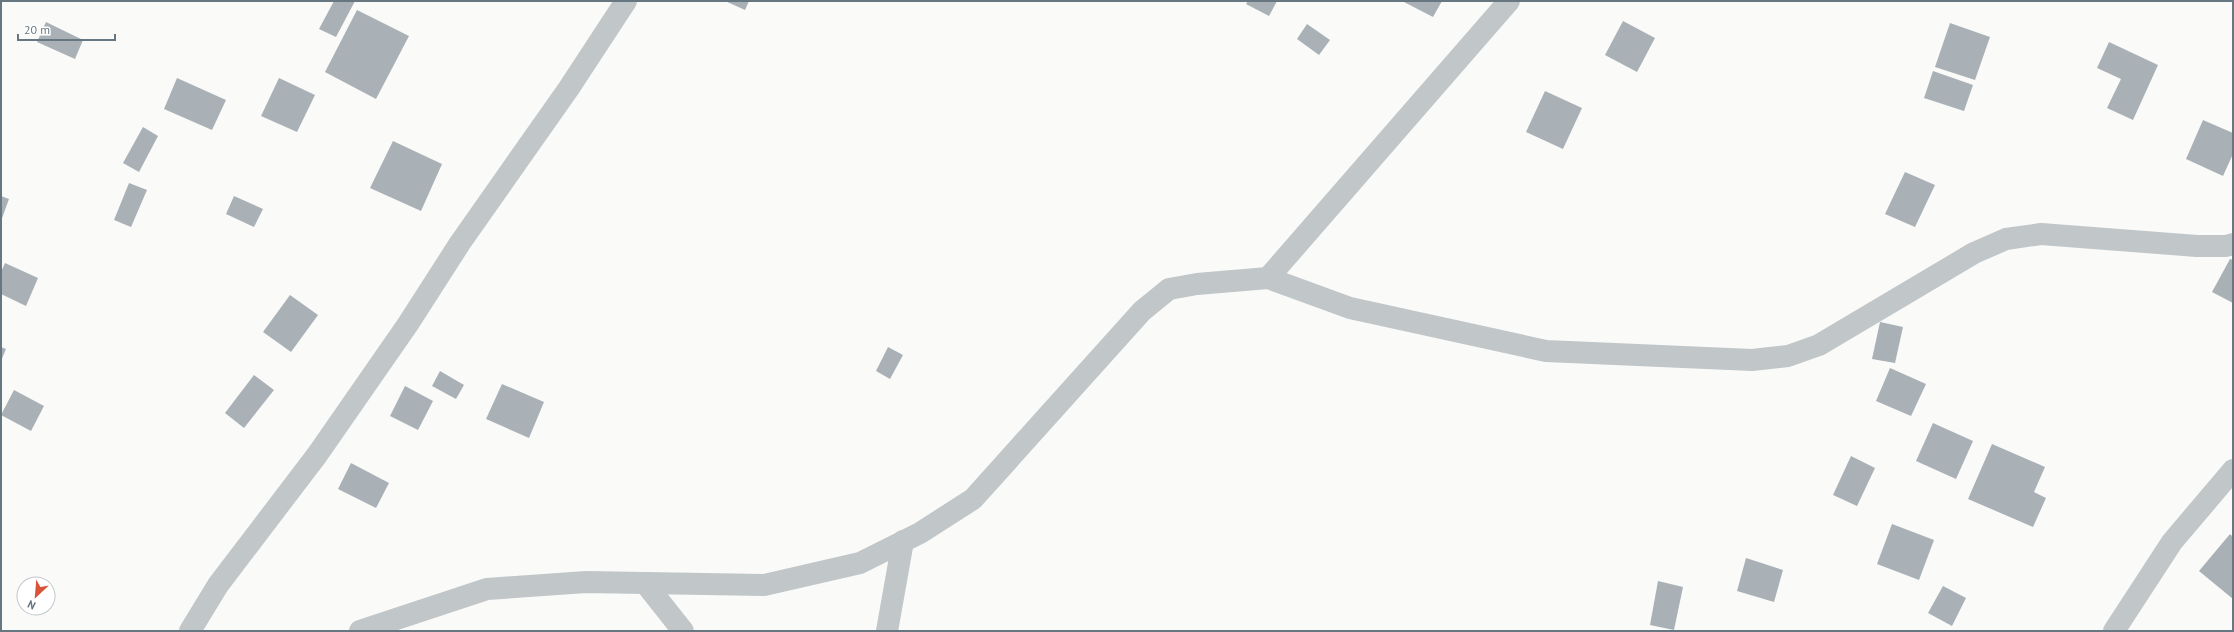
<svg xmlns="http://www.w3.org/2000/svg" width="2234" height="632" font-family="'PT Sans',sans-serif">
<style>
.building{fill:#a9b1b7}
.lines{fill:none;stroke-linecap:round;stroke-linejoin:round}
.minor{stroke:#c1c6c9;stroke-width:22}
</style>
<rect width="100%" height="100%" fill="#fafaf8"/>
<!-- building -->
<g class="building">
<path d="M334,1H355L336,37L319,29Z"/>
<path d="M725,1H749L745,10Z"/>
<path d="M1248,1H1277L1269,16L1246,4Z"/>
<path d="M1402,1H1442L1433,17Z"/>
<path d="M357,10L409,36L376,99L325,72Z"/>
<path d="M1623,21L1655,38L1637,72L1605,55Z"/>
<path d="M46,22L83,40L75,59L37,42Z"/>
<path d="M1950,23L1990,37L1975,80L1935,67Z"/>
<path d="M1307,24L1330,40L1319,55L1297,39Z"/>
<path d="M2109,42L2158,65L2133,120L2107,108L2121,79L2097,68Z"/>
<path d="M1933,71L1973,85L1964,111L1924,98Z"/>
<path d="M177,78L226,100L212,130L164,109Z"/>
<path d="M279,78L315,95L297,132L261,116Z"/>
<path d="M1545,91L1582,108L1563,149L1526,132Z"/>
<path d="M2203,120L2233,133V154L2223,176L2186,159Z"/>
<path d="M143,127L158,136L139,172L123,163Z"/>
<path d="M393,141L442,164L421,211L370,188Z"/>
<path d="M1905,172L1935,185L1915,227L1885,214Z"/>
<path d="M129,183L147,190L131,227L114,220Z"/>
<path d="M1,196L9,199L1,221Z"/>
<path d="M234,196L263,209L254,227L226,214Z"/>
<path d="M2230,259L2233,260V303L2212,292Z"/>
<path d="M5,263L38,278L26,306L1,294V272Z"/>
<path d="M290,295L318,315L291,352L263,332Z"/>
<path d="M1880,322L1903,327L1895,363L1872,359Z"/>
<path d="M1,347L6,349L1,361Z"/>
<path d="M888,347L903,355L890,379L876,371Z"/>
<path d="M1890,368L1926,384L1911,416L1876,401Z"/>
<path d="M440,371L464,385L456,399L432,386Z"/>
<path d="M254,375L274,390L244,428L225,413Z"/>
<path d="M502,384L544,402L529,438L486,419Z"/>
<path d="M405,386L433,401L418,430L390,416Z"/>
<path d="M14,390L44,406L31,431L1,415Z"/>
<path d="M1933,423L1973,441L1956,479L1916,461Z"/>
<path d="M1992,444L2045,467L2034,492L2046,498L2033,527L1968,499Z"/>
<path d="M1851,456L1875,468L1857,506L1833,495Z"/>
<path d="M351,463L389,483L376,508L338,489Z"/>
<path d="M1892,524L1934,540L1919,580L1877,564Z"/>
<path d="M2230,534L2233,537V599L2199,571Z"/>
<path d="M1746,558L1783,570L1774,602L1737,591Z"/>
<path d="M1658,581L1683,587L1674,630L1650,625Z"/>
<path d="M1943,586L1966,598L1952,626L1928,613Z"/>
</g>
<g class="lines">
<!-- minor -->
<g class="minor">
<path d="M1268,278L1509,1"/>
<path d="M645,583L683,631"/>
<path d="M190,631L218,585L317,455L408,324L460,243L569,88L626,1"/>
<path d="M360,631L487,589L586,582L764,585L860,563L920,533L973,499L1142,311L1169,289L1197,284L1268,278L1350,308L1546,351L1752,360L1788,356L1819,345L1974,253L2006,239L2041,234L2197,246H2226L2233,244"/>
<path d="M887,631L903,541"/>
<path d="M2114,631L2172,542L2233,470"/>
</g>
</g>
<!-- border -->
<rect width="2234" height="632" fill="none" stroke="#667781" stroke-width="4"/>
<!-- north arrow -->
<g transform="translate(36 596) rotate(206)"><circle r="19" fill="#ffffff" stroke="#c2c9cd"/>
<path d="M0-3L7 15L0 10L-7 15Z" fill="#d95339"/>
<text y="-6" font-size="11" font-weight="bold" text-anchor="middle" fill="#667781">N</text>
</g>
<!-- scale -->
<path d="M18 34v6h97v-6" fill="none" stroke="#667781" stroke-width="2"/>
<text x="24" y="34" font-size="12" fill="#667781" stroke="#ffffff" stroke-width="3" paint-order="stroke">20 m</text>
</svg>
